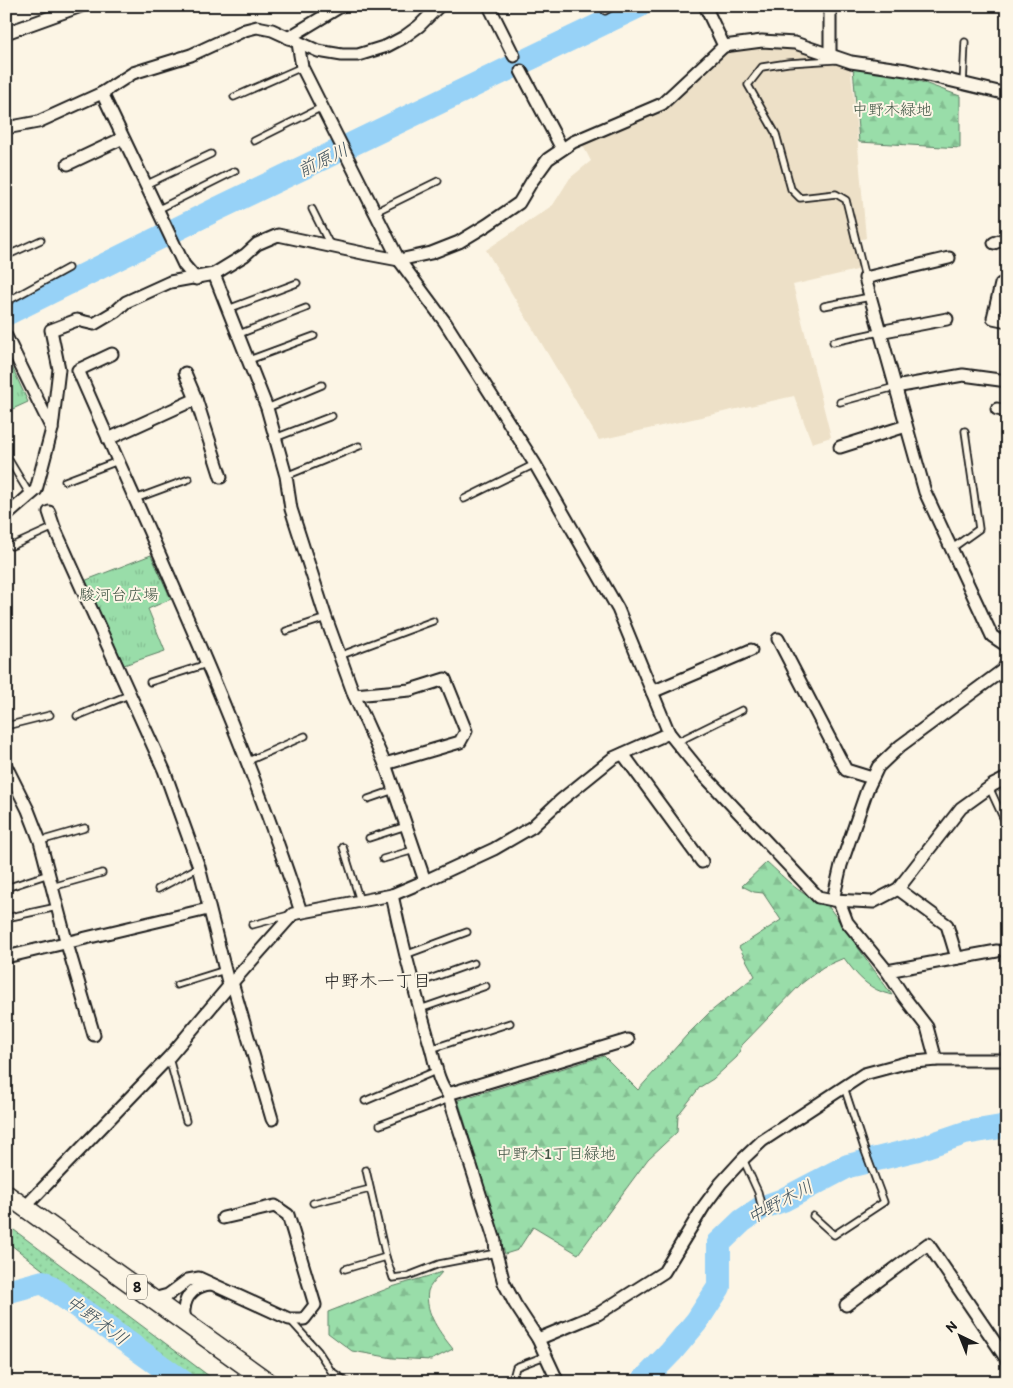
<svg xmlns="http://www.w3.org/2000/svg" width="1013" height="1388" font-family="Itim,'Klee One',sans-serif">
<style>
.built{fill:#ede0c7}
.grass{fill:url(#grass-dots);stroke:#5a7c62}
.forest{fill:url(#forest-firs);stroke:#5a7c62}
.park{fill:url(#park-tufts);stroke:#5a7c62}
.lines{fill:none;stroke-linecap:round;stroke-linejoin:round}
.river{stroke:#97d2f7;stroke-width:24}
.service-casing{stroke:#1c1c1c;stroke-width:9}
.minor-casing{stroke:#1c1c1c;stroke-width:15}
.primary-casing{stroke:#1c1c1c;stroke-width:21}
.service{stroke:#fcf5e5;stroke-width:5.5}
.minor{stroke:#fcf5e5;stroke-width:11}
.primary{stroke:#fcf5e5;stroke-width:18}
.labels{text-anchor:middle;dominant-baseline:central;stroke-width:4;stroke-linejoin:round;paint-order:stroke}
.shield{fill:#fcf5e5;stroke:#5f5d58;stroke-width:1}
.shield-label{font-size:15px;font-weight:bold;fill:#1c1c1c}
.park-label{font-size:16px;fill:#425646;stroke:#fcf5e5}
.water-label{font-size:18px;font-style:italic;fill:#41535e;stroke:#fcf5e5}
.neighbourhood-label{font-size:18px;fill:#1c1c1c;stroke:#fcf5e5}
</style>
<defs>
<pattern id="grass-dots" width="8" height="8" patternUnits="userSpaceOnUse" patternTransform="scale(1.25)"><rect width="8" height="8" fill="#99dda9"/><path d="M2 2h.1M6 6h.1" fill="none" stroke="#83bd91" stroke-width="1.8" stroke-linecap="round"/></pattern>
<pattern id="forest-firs" width="22" height="20" patternUnits="userSpaceOnUse" patternTransform="scale(1.25)"><rect width="22" height="20" fill="#99dda9"/><path d="M5 1l3.5 6h-7zM16 11l3.5 6h-7z" fill="#83bd91"/></pattern>
<pattern id="park-tufts" width="24" height="20" patternUnits="userSpaceOnUse" patternTransform="scale(1.25)"><rect width="24" height="20" fill="#99dda9"/><path d="M3 7l-1-3M5 7V3M7 7l1-3M15 17l-1-3M17 17v-4M19 17l1-3" fill="none" stroke="#83bd91"/></pattern>
</defs>
<rect width="100%" height="100%" fill="#fcf5e5"/>
<filter id="ink" filterUnits="userSpaceOnUse"><feTurbulence type="fractalNoise" baseFrequency=".02" numOctaves="2"/><feDisplacementMap in="SourceGraphic" scale="10" xChannelSelector="R" yChannelSelector="G"/><feConvolveMatrix kernelMatrix="1 2 1 2 8 2 1 2 1" color-interpolation-filters="sRGB"/></filter>
<g filter="url(#ink)">
<!-- built -->
<path class="built" d="M759,44L782,46L813,54L850,66L853,89L866,238L853,242L861,269L793,285L831,437L812,443L794,396L599,440L486,250L553,205L570,178L591,161L582,144L664,110L726,51Z"/>
<!-- grass -->
<path class="grass" d="M6,1224L217,1382H200L42,1269L6,1241Z"/>
<!-- forest -->
<g class="forest">
<path d="M853,67L905,76L960,96V148L859,142Z"/>
<path d="M767,862C785,878 802,898 826,903L892,995C869,990 858,977 844,958L823,967L801,984L742,1045L737,1057L713,1079L700,1087L678,1115L677,1132L648,1159L578,1254L533,1227L518,1250L505,1254L458,1100L604,1056L638,1090L687,1035L709,1013L755,976L739,947L781,920L763,893L754,892L742,886Z"/>
<path d="M442,1272C438,1277 430,1285 428,1291C424,1313 441,1334 453,1349L431,1360L393,1358L352,1351L328,1333V1312L392,1287Z"/>
</g>
<!-- park -->
<g class="park">
<path d="M12,367L28,402L6,412V370Z"/>
<path d="M151,555L171,599L148,609L165,651L124,665L84,581Z"/>
</g>
<g class="lines">
<!-- river -->
<g class="river">
<path d="M6,314L217,209L639,6"/>
<path d="M6,1292L43,1282L183,1382"/>
<path d="M642,1382L671,1352L697,1321L719,1287V1243L742,1221L761,1208L783,1200L848,1166L918,1149L965,1133L1007,1126"/>
</g>
<!-- service casing -->
<g class="service-casing">
<g id="service">
<path d="M605,11L614,6"/>
<path d="M835,60L788,63L762,67L748,85L776,134L791,189L800,198L836,194L846,200L865,278"/>
<path d="M963,85L965,42"/>
<path d="M234,97L302,67"/>
<path d="M254,141L322,107"/>
<path d="M145,185L211,154"/>
<path d="M312,209L330,245"/>
<path d="M157,210L235,171"/>
<path d="M375,212L438,181"/>
<path d="M6,256L41,240"/>
<path d="M6,302L68,268"/>
<path d="M824,306L870,297"/>
<path d="M228,309L297,283"/>
<path d="M239,334L306,308"/>
<path d="M833,342L879,332"/>
<path d="M249,360L314,336"/>
<path d="M840,402L895,387"/>
<path d="M267,408L322,385"/>
<path d="M275,438L332,416"/>
<path d="M6,455L30,495"/>
<path d="M286,476L359,446"/>
<path d="M65,481L118,461"/>
<path d="M135,499L189,479"/>
<path d="M464,499L535,464"/>
<path d="M12,546L54,527"/>
<path d="M951,549L979,529L965,431"/>
<path d="M286,631L326,618"/>
<path d="M339,656L433,621"/>
<path d="M150,682L207,664"/>
<path d="M77,716L131,694"/>
<path d="M6,726L50,715"/>
<path d="M677,742L742,710"/>
<path d="M246,762L305,736"/>
<path d="M989,787L1007,826"/>
<path d="M368,799L394,790"/>
<path d="M369,838L406,826"/>
<path d="M40,841L85,828"/>
<path d="M343,847L360,901"/>
<path d="M383,859L414,850"/>
<path d="M52,887L102,873"/>
<path d="M6,888L49,874"/>
<path d="M158,889L199,867"/>
<path d="M6,918L57,907"/>
<path d="M252,925L289,915"/>
<path d="M405,955L467,932"/>
<path d="M177,985L225,970"/>
<path d="M413,985L474,963"/>
<path d="M420,1009L486,986"/>
<path d="M431,1049L510,1023"/>
<path d="M169,1058L186,1121"/>
<path d="M365,1101L438,1070"/>
<path d="M380,1125L449,1099"/>
<path d="M743,1159L758,1192L763,1213"/>
<path d="M366,1170L386,1257L393,1278L408,1276L439,1264L496,1253"/>
<path d="M313,1203L370,1189"/>
<path d="M813,1216L834,1235L884,1202L865,1151L844,1087"/>
<path d="M345,1269L386,1257"/>
<path d="M290,1320L318,1351L331,1371L347,1382"/>
<path d="M512,1382L516,1367L545,1356"/>
</g>
</g>
<!-- minor casing -->
<g class="minor-casing">
<g id="minor">
<path d="M489,6L514,56"/>
<path d="M705,6L724,46L762,41L795,43L851,62L906,70L1007,94"/>
<path d="M830,6V54"/>
<path d="M6,33L81,6"/>
<path d="M288,38L341,6"/>
<path d="M298,43L302,67L399,260L445,322L535,464L618,609L669,733L699,770L818,897L833,900L873,902L898,889L961,808L993,785L1007,778"/>
<path d="M521,71L562,149"/>
<path d="M102,93L184,265L196,279"/>
<path d="M6,128L38,122L102,93L133,73L191,55L245,30L257,27L272,30L318,51L342,55H358L387,46L404,37L419,26L439,6"/>
<path d="M68,164L123,138"/>
<path d="M994,243L1007,238"/>
<path d="M949,258L865,278L925,492L992,636L1007,646"/>
<path d="M214,274L267,408L286,476L291,509L326,618L354,695L410,690L445,679L466,731L460,742L385,764"/>
<path d="M1001,284L993,318L1007,321"/>
<path d="M879,332L947,319"/>
<path d="M6,336L52,429"/>
<path d="M112,354L78,370C156,549 241,726 301,912"/>
<path d="M185,373L196,399"/>
<path d="M895,387L963,375L1007,381"/>
<path d="M997,409L1007,411"/>
<path d="M108,439L196,399L221,477"/>
<path d="M840,447L906,426"/>
<path d="M49,512L54,527L164,770L199,867L229,986"/>
<path d="M6,516L36,490L52,429L59,369L51,330L77,320L94,324L116,311L126,302L170,282L214,274L245,255L257,244L278,235L367,254L399,260L431,253L459,242L487,225L519,203L532,181L548,159L573,142L662,104L724,46"/>
<path d="M778,639L846,770L872,778"/>
<path d="M652,692L751,650"/>
<path d="M354,695L385,764L425,881"/>
<path d="M623,754L702,862"/>
<path d="M6,766L28,810L40,841L67,944L94,1035"/>
<path d="M898,889L947,925L957,958"/>
<path d="M392,895C403,947 416,997 431,1048C435,1062 438,1083 448,1094L495,1241L496,1253L504,1283L515,1304L538,1339L558,1382"/>
<path d="M833,900L841,865L867,790L878,767L900,746L1003,670L1007,662"/>
<path d="M839,901L847,922L887,971L904,997L927,1027L936,1060"/>
<path d="M6,957L208,909"/>
<path d="M887,971L997,951"/>
<path d="M232,982L272,1119"/>
<path d="M448,1094L628,1040"/>
<path d="M25,1207L169,1057L229,986L293,914L392,895L425,881L494,849L532,827L561,800L613,758L669,733"/>
<path d="M153,1299L168,1295L188,1280L199,1278L289,1319H304L315,1305L288,1215L275,1206L223,1218"/>
<path d="M846,1305L928,1244L1007,1360"/>
<path d="M186,1323C186,1319 183,1314 184,1310C185,1294 197,1285 211,1284"/>
<path d="M538,1339L598,1314L664,1272L704,1206L721,1183L743,1159L762,1141L864,1074L905,1063L936,1060H1007"/>
</g>
</g>
<!-- primary casing -->
<g class="primary-casing">
<path id="primary" d="M6,1194L268,1382"/>
</g>
<!-- service -->
<use href="#service" class="service"/>
<!-- minor -->
<use href="#minor" class="minor"/>
<!-- primary -->
<use href="#primary" class="primary"/>
</g>
</g>
<g class="labels">
<!-- shield labels -->
<rect class="shield" x="127" y="1274.5" width="20" height="25" rx="4"/>
<g class="shield-label">
<text x="137" y="1287">8</text>
</g>
<!-- park labels -->
<g class="park-label">
<text x="892" y="109">中野木緑地</text>
<text x="119" y="594">駿河台広場</text>
<text x="556" y="1153">中野木1丁目緑地</text>
</g>
<!-- water labels -->
<g class="water-label">
<text transform="translate(323 160) rotate(-26)">前原川</text>
<text transform="translate(780 1202) rotate(-28)">中野木川</text>
<text transform="translate(97 1320) rotate(36)">中野木川</text>
</g>
<!-- neighbourhood labels -->
<g class="neighbourhood-label">
<text x="377" y="981">中野木一丁目</text>
</g>
</g>
<!-- margin -->
<rect width="1013" height="1388" fill="none" stroke="#fcf5e5" stroke-width="25"/>
<rect x="12" y="12" width="988" height="1363" fill="none" stroke="#1c1c1c" stroke-width="2" filter="url(#ink)"/>
<!-- north arrow -->
<g transform="translate(960 1336) rotate(317)" stroke="#fcf5e5" stroke-width="4" paint-order="stroke">
<path d="M0-4L9 19L0 12L-9 19Z" fill="#1c1c1c"/>
<text y="-8" font-size="14" font-weight="bold" text-anchor="middle" fill="#1c1c1c">N</text>
</g>
</svg>
